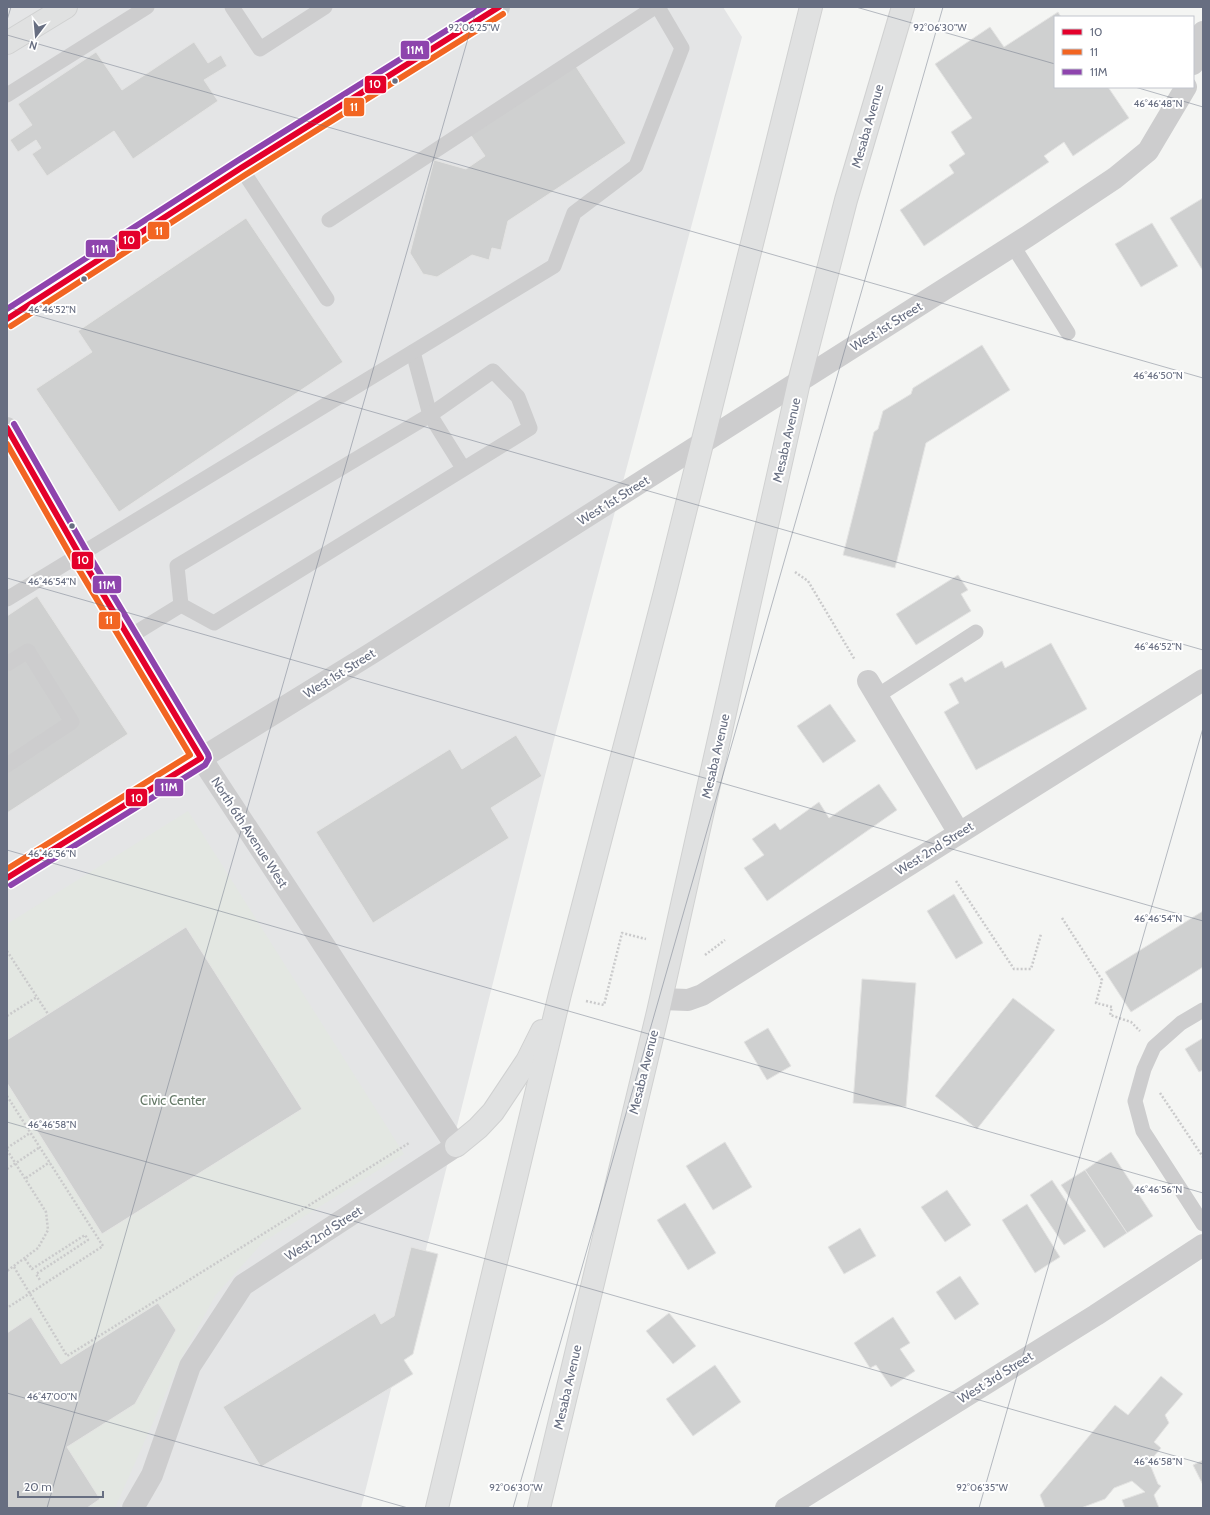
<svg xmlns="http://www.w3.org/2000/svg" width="1210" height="1515" font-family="Cabin,sans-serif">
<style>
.built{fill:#e4e5e6}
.green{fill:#e3e7e2}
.building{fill:#cfd0d0;stroke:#e4e4e3}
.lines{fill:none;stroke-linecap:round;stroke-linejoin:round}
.trunk-casing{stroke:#d0d1d1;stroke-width:24}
.motorway-casing{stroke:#d0d1d1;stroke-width:24}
.path{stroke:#cacacb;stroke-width:2.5;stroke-dasharray:2 2;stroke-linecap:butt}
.service{stroke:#cdcdce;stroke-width:15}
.minor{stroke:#cdcdce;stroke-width:22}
.tertiary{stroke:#cdcdce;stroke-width:22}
.trunk{stroke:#e0e1e1;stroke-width:22}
.motorway{stroke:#e0e1e1;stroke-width:22}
.bus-1-casing{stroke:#fff;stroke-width:9}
.bus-2-casing{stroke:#fff;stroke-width:9}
.bus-3-casing{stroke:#fff;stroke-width:9}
.bus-1{stroke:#e4002b;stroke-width:6}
.bus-2{stroke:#f26522;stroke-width:6}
.bus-3{stroke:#8e44ad;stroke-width:6}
.ticks{fill:none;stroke:#676e81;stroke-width:1;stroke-opacity:0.45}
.bus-dot{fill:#676e81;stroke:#fff;stroke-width:1.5}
.labels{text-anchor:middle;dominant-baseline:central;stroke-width:4;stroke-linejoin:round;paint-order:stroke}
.street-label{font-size:13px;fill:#676e81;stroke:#fff}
.park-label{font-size:13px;fill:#657967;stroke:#fff}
.ticks-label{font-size:10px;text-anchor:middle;fill:#676e81;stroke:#fff;stroke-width:4;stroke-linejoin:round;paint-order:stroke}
.line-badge{stroke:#fff;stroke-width:1.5}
.badge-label{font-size:11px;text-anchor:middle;font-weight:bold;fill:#fff}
</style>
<rect width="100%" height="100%" fill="#f4f5f3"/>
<!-- built -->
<path class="built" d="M7,7H723L742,37L557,728L361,1508H7Z"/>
<!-- green -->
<path class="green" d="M188,811L404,1154L263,1242L215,1296L182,1357L115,1508H7V924Z"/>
<!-- building -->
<g class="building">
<path d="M1058,12L1061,17H1055V87H1108L1129,118L1073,156L1064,142L1044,156L1049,162L924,246L900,210L954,173L949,165L965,154L951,132L972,118L935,64L990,27L1004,47Z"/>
<path d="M194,42L208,63L221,55L227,66L204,80L218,101L133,159L114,131L47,176L32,154L41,148L36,140L18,152L10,140L32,125L18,104L96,52L122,90Z"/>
<path d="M575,65L626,143L508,221L501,250L492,248L489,260L472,255L437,277L423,274L410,253L434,160L466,169L485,156L470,134Z"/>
<path d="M1203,198V271L1170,218Z"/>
<path d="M246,218L343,362L119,512L36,389L92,352L78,331Z"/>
<path d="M1152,223L1178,266L1141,287L1115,244Z"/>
<path d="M982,345L1010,390L926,443L895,568L843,555L874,432L878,429L883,411L911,394L913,388Z"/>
<path d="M958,575L968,590L961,594L971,611L916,645L896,614Z"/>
<path d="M37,596L128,734L7,813V616Z"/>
<path d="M1051,643L1087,709L976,770L944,712L959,703L949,684L962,677L965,682L1002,661L1005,668Z"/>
<path d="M830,704L856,741L823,763L797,726Z"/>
<path d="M516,735L542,776L491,808L509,838L373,923L316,832L450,749L462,769Z"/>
<path d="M879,784L897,810L767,901L744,868L764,855L752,839L775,823L780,830L819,802L829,818Z"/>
<path d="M954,894L983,943L956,959L927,911Z"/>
<path d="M1203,911V967L1131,1012L1105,972Z"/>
<path d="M186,927L302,1109L102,1234L7,1083V1040Z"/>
<path d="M862,979L916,983L906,1107L853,1103Z"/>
<path d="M1013,998L1055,1030L977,1129L935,1096Z"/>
<path d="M768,1028L791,1066L767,1080L744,1042Z"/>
<path d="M1203,1038V1070L1199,1072L1185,1049Z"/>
<path d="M725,1142L752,1187L713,1210L686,1166Z"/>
<path d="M1111,1152L1153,1216L1127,1233L1085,1170Z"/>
<path d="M1085,1170L1127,1233L1104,1248L1061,1185Z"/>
<path d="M1052,1180L1086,1231L1064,1245L1030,1195Z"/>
<path d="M947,1190L971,1225L945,1242L921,1207Z"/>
<path d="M685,1203L716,1253L688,1270L657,1220Z"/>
<path d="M1027,1204L1060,1257L1035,1273L1002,1220Z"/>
<path d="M860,1228L876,1256L844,1274L828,1247Z"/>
<path d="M411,1247L438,1254L413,1354L404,1360L413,1374L261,1467L223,1407L375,1313L381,1324L394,1316Z"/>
<path d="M960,1276L979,1304L955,1320L936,1292Z"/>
<path d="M158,1303L176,1330L135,1404L67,1447L100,1499L87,1508H7V1333L31,1317L61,1364Z"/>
<path d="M669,1313L696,1346L673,1364L646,1331Z"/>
<path d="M893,1317L910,1343L900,1349L915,1371L891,1387L876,1365L870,1368L854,1343Z"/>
<path d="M715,1365L741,1402L693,1436L666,1399Z"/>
<path d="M1161,1376L1183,1394L1165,1415L1169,1423L1154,1442L1161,1448L1149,1462L1158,1484L1161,1486L1154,1495L1159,1508H1125L1122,1500L1145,1492L1132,1481L1114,1488L1105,1499L1081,1508H1045L1040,1495L1115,1405L1128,1415Z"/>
<path d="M1203,1460V1485L1193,1465Z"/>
</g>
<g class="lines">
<!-- trunk casing -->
<g class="trunk-casing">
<g id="trunk">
<path d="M456,1146L478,1128L493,1112L527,1061L542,1031"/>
<path d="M437,1508L560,994L665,592L811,7"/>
<path d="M539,1508L658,1012L799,382L846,200L903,7"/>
</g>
</g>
<!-- motorway casing -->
<g class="motorway-casing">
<path id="motorway" d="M7,43L66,7"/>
</g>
<!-- path -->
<g class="path">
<path d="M795,572L808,581L855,660"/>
<path d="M956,881L1014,969H1031L1041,934"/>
<path d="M1062,918L1102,980L1096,1003L1112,1007L1110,1015L1131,1022L1140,1031"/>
<path d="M7,951L48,1014"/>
<path d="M705,955L725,940"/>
<path d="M586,1001L604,1005L622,933L646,939"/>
<path d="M7,1016L37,997"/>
<path d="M1160,1093L1203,1157"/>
<path d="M7,1096L103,1246L7,1308"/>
<path d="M7,1148L30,1133"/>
<path d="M7,1150L46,1212L48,1230L38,1248L7,1271"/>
<path d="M7,1169L40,1147"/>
<path d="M26,1178L50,1162"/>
<path d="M25,1259L32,1269L85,1235L88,1240L36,1274L40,1280"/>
<path d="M14,1267L67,1356L409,1143"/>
</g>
<!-- service -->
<g class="service">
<path d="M232,7L260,49L325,7"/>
<path d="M7,95L147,7"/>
<path d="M241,168L327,299"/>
<path d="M329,220L655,7"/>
<path d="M1013,246L1068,333"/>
<path d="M413,352L430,415L463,468"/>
<path d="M493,371L518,397L530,428L214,623L181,605L177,566L430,415Z"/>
<path d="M7,599L554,266L574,213L636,166L682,48L658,7"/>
<path d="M129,637L181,605"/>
<path d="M7,664L28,651L72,722L7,765"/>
<path d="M877,696L976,632"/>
<path d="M1203,1010L1181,1023L1154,1047L1144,1069L1135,1101L1143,1131L1203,1224"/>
</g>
<!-- minor -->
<g class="minor">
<path d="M7,428L79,554L201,758L456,1146"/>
<path d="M868,681L959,833"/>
<path d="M661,999L688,1000L702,995L1203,680"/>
</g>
<!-- tertiary -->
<g class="tertiary">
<path d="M1193,64L1203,32"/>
<path d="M7,319L241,168L499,7"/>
<path d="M7,878L372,653L1028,236L1115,178L1148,151L1186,87"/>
<path d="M133,1508L152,1475L190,1366L243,1285L456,1146"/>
<path d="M786,1508L1096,1315L1203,1245"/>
</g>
<!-- trunk -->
<use href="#trunk" class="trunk"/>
<!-- motorway -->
<use href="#motorway" class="motorway"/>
<!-- bus-1 casing -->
<g class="bus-1-casing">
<g id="bus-1">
<path d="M7,319L241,168L499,7"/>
<path d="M7,428L79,554L201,758L7,878"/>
</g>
</g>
<!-- bus-2 casing -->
<g class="bus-2-casing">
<g id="bus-2">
<path d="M11,326L245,175L503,14"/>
<path d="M7,444L72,558L190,755L7,869"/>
</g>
</g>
<!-- bus-3 casing -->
<g class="bus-3-casing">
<g id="bus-3">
<path d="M7,309L237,161L484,7"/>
<path d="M11,885L205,765L209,758L208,754L86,550L14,424"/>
</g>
</g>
<!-- bus-1 -->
<use href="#bus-1" class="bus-1"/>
<!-- bus-2 -->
<use href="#bus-2" class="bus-2"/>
<!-- bus-3 -->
<use href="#bus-3" class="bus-3"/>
</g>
<!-- ticks -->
<path class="ticks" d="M856,7L1055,64M7,20L11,7M7,35L1203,378M1135,87L1203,107M7,307L1203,650M7,578L1203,921M7,850L1203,1193M7,1122L1203,1464M7,1393L408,1508M47,1508L477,7M513,1508L943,7M979,1508L1203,728"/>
<!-- markers -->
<g class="bus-dot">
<circle cx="395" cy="81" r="3.5"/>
<circle cx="84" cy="279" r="3.5"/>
<circle cx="72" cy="526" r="3.5"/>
</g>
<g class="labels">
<!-- street labels -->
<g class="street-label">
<text transform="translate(867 126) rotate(-74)">Mesaba Avenue</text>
<text transform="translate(886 326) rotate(-32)">West 1st Street</text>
<text transform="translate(786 440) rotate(-77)">Mesaba Avenue</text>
<text transform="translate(613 500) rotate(-32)">West 1st Street</text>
<text transform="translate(339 673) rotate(-32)">West 1st Street</text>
<text transform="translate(715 756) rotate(-77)">Mesaba Avenue</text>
<text transform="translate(250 832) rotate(57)">North 6th Avenue West</text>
<text transform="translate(934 848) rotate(-32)">West 2nd Street</text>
<text transform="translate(643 1072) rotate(-76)">Mesaba Avenue</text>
<text transform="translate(323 1233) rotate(-33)">West 2nd Street</text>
<text transform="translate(995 1377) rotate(-32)">West 3rd Street</text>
<text transform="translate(567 1387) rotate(-77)">Mesaba Avenue</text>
</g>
<!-- park labels -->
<g class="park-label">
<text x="173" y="1100">Civic Center</text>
</g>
</g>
<g class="ticks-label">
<text x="474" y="31">92°06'25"W</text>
<text x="940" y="31">92°06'30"W</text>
<text x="1158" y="107">46°46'48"N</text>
<text x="52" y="313">46°46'52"N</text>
<text x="1158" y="379">46°46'50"N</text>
<text x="52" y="585">46°46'54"N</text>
<text x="1158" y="650">46°46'52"N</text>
<text x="52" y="857">46°46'56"N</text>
<text x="1158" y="922">46°46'54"N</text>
<text x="52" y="1128">46°46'58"N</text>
<text x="1158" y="1193">46°46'56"N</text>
<text x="52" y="1400">46°47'00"N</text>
<text x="1158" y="1465">46°46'58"N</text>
<text x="516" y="1491">92°06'30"W</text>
<text x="982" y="1491">92°06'35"W</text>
</g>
<g class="line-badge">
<rect x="400" y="40" width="30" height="20" rx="4" fill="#8e44ad"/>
<rect x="364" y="75" width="23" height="19" rx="4" fill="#e4002b"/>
<rect x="343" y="97" width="22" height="20" rx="4" fill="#f26522"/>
<rect x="147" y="221" width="23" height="19" rx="4" fill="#f26522"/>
<rect x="118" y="230" width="23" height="20" rx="4" fill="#e4002b"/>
<rect x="85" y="239" width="31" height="19" rx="4" fill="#8e44ad"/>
<rect x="71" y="551" width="23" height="19" rx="4" fill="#e4002b"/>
<rect x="92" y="575" width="30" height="19" rx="4" fill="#8e44ad"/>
<rect x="98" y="611" width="23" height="19" rx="4" fill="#f26522"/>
<rect x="154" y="778" width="30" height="19" rx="4" fill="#8e44ad"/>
<rect x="125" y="788" width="23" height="19" rx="4" fill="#e4002b"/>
</g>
<g class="badge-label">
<text x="415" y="54">11M</text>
<text x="375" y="88">10</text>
<text x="354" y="111">11</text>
<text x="159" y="235">11</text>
<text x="129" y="244">10</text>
<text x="100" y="253">11M</text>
<text x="83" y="564">10</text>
<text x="107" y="589">11M</text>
<text x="109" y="624">11</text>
<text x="169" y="791">11M</text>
<text x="137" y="802">10</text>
</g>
<!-- border -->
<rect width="1210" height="1515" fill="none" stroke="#676e81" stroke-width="16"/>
<!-- legend -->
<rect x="1054" y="16" width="140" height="72" fill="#ffffff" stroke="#c2c5cd"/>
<rect x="1062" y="29" width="20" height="6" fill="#e4002b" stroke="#c2c5cd"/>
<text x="1090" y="36" font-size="12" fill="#676e81">10</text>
<rect x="1062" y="49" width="20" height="6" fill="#f26522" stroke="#c2c5cd"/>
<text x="1090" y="56" font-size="12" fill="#676e81">11</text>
<rect x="1062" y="69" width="20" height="6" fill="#8e44ad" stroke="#c2c5cd"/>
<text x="1090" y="76" font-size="12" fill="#676e81">11M</text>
<!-- north arrow -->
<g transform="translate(36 36) rotate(196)" stroke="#ffffff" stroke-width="3" paint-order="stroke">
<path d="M0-3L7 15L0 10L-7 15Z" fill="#676e81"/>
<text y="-6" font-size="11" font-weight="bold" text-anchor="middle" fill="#676e81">N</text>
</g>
<!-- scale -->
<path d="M18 1491v6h85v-6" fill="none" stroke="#676e81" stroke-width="2"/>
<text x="24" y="1491" font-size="12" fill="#676e81" stroke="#ffffff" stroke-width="3" paint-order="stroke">20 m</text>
</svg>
